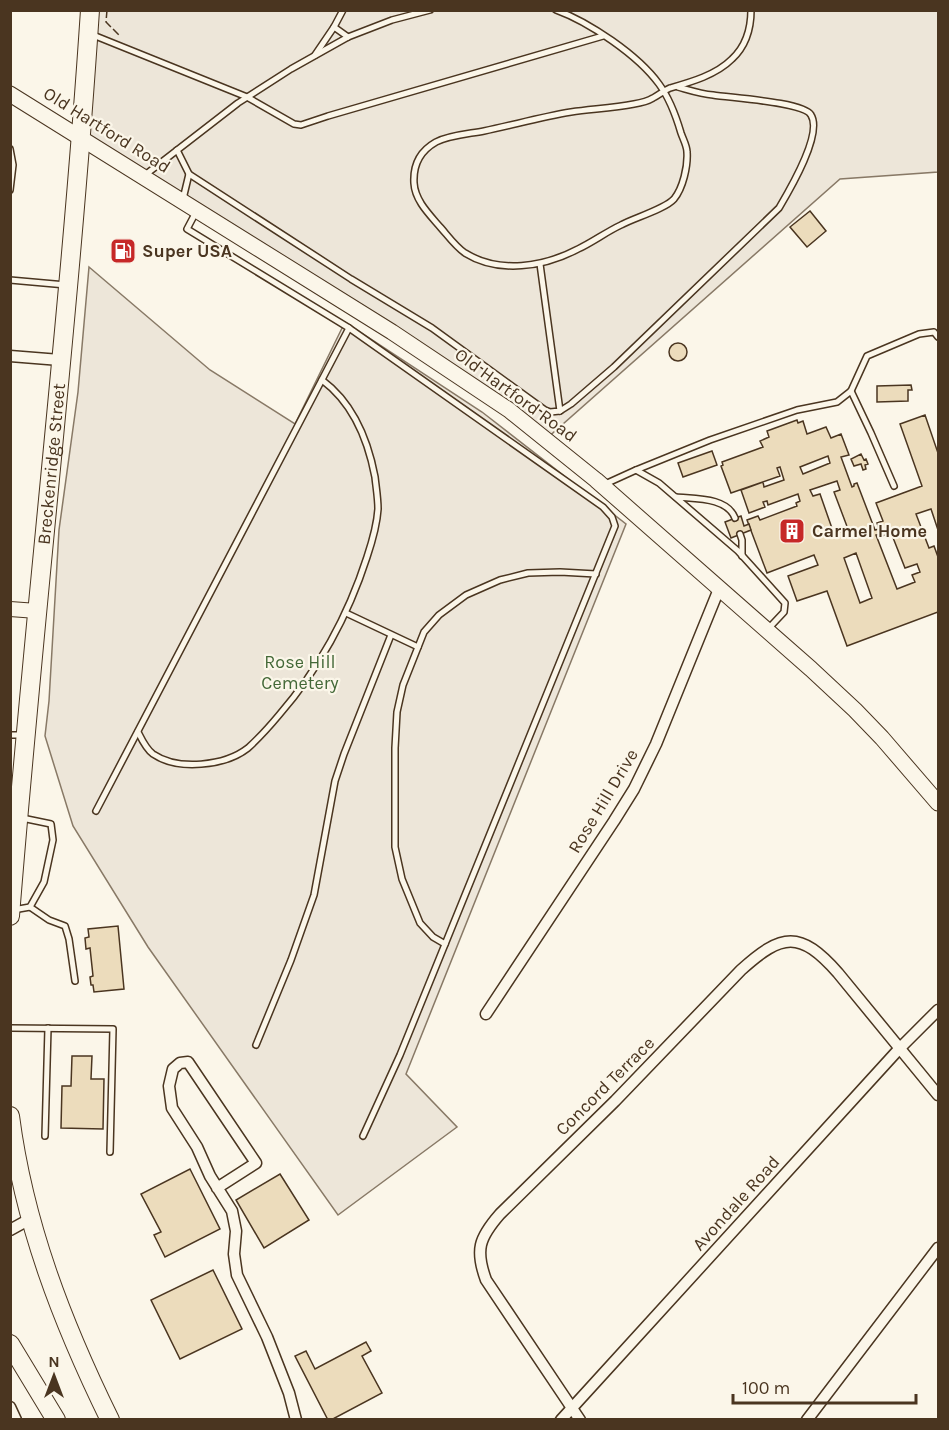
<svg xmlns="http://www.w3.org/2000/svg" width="949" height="1430" font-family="Karla,sans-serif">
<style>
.green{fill:#ede6d9;stroke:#887966;stroke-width:1.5}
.building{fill:#ecdcbc;stroke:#4a3520;stroke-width:1.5;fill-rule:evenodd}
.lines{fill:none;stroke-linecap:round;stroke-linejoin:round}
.service-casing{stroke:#4a3520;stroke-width:8}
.minor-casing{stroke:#4a3520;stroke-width:13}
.tertiary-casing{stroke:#4a3520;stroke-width:16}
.secondary-casing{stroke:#4a3520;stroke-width:17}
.primary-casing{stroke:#4a3520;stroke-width:20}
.service{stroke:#fbf6e9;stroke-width:5}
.minor{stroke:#fbf6e9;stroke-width:10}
.tertiary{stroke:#fbf6e9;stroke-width:14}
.secondary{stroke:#fbf6e9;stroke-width:15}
.primary{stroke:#fbf6e9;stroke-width:18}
.fence{stroke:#4a3520;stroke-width:1.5;stroke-dasharray:8 3;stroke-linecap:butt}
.labels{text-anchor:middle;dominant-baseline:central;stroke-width:4.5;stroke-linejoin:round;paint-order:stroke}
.street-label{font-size:18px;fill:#4a3520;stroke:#fbf6e9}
.poi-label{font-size:18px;font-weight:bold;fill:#4a3520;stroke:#fbf6e9;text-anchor:start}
.park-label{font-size:18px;fill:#436837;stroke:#fbf6e9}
</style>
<rect width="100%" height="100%" fill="#fbf6e9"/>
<!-- green -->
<g class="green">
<path d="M90,11H938V172L840,179L546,439L82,137Z"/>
<path d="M89,267L210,370L295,424L345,322L482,412L626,524L406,1074L457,1127L338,1215L148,947L73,826L45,736L49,701L59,530L78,392Z"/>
</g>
<!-- building -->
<g class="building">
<path d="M810,211L826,231L807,247L790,227Z"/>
<circle cx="678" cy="352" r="9"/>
<path d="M911,385L912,390H908V401L877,402V386Z"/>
<path d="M925,415L938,453V530L931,509L916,514L929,548L934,546L938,557V612L847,646L827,591L797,601L788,576L818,565L814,555L767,573L747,520L758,516L760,520L797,506L796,503L800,501L798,494L768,505L767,501L763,502L765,507L749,513L741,490L763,482L764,487L784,480L780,467L777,468L780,476L731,493L721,466L723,465L722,462L763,447L760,441L769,437L767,431L797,420L798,423L803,421L807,434L826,427L831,438L841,434L849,455L841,457L852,487L854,486V484L857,483L875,530L879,529L877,523L883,521L876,503L922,486L900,424ZM828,456L830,463L803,474L800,467ZM837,481L840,490L834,492L848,529L834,534L820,494L813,496L810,490ZM890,530L905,568L917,564L920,572L912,575L915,582L897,589L876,535L881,534L882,536L888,534L887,532ZM856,553L872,598L860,603L844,558Z"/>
<path d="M712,451L717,465L683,477L678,463Z"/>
<path d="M861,454L864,460L866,459L868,464L865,465L866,469L863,470L861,464L854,466L851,459Z"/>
<path d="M741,516L744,526L749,524L751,530L731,538L725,522Z"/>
<path d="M118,926L124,989L94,992L93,985H91L90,977L93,976L90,948L86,949L85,938L89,937L88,929Z"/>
<path d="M72,1056H92L91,1079H104L103,1129L61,1128L62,1086H71Z"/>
<path d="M190,1169L220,1229L165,1257L154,1235L161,1232L141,1194Z"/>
<path d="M280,1174L309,1220L264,1248L236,1200Z"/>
<path d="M213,1270L242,1329L180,1359L151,1300Z"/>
<path d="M366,1342L371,1351L362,1356L382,1393L331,1420H328L295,1356L306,1351L315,1369Z"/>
</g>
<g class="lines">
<!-- service casing -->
<g class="service-casing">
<g id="service">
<path d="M556,10C589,22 638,55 659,84C670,99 676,116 681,133C683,139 687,146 687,152C688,166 683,188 674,199C665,209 634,218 621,225C606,232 593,242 578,249C544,267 499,274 465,253C456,247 448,236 441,228C430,215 415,201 414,183C413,165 420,151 436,142C450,135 468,134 484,131C513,125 541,117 571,112C592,109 613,108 634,104C640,103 648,101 653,98C659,95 663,91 670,88C691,82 716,75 732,59C746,46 751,30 751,10"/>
<path d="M334,27L348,37"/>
<path d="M93,35L247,97L294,124L301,125L328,116L603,36"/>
<path d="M315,55L334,27L343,10"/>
<path d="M10,149L13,165L10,190"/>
<path d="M177,150L189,174L183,199"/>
<path d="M189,174L351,279L432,328L545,410L550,412L560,411L540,264"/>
<path d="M145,175L238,103L291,69L348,37L392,20L430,10"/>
<path d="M10,280L66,285"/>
<path d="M349,328L603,507L612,517L615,526L400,1055L363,1136"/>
<path d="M851,391L871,433L894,486"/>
<path d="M560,411L571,404L614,367L779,208C789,191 823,134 811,115C804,102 731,98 713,95C701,94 689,90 678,87"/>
<path d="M636,470L710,440L797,410L837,402L851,391L867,356L919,334L934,332L938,337"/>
<path d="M603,485L636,470L659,483L738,551L785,603L784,612L768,629"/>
<path d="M676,497C695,499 727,497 735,518"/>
<path d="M740,534L742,540V556"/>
<path d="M346,613L418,647"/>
<path d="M138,732C142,740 146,749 153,754C178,771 225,766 248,748C259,738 269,727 279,715C319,669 348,616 367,557C372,542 377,525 378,509C378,498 376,487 375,477C368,440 353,403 322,380"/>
<path d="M10,735H24"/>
<path d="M96,811L349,328L187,229L196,212"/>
<path d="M30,907L49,920L65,926L69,939L75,981"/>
<path d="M13,910L30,907L44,882L53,840L51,824L22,818"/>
<path d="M445,944L433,937L420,923L402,879L395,847V748L397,712L403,685L424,632L439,615L466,595L500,580L528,573L560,572L596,574"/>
<path d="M10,1028L113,1029L110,1152"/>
<path d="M256,1045L291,960L314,895L335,781L344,754L391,635"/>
<path d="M45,1136L48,1028"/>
</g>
</g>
<!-- minor casing -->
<g class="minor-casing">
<g id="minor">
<path d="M10,356L60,360"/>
<path d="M486,1014L614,821L634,789L656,744L719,589"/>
<path d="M217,1188L256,1163L188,1062L180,1063L173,1069L169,1086L172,1108L197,1147L210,1176L232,1211L236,1231L234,1254L237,1275L267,1337L289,1393L296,1420"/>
<path d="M10,1230L30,1219"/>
<path d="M10,1407L16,1420"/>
<path d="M561,1420L899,1049L938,1010"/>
<path d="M580,1420L486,1280C475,1250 479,1238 500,1214L615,1101L741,970C782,933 800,930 838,973L938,1095"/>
<path d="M807,1420L938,1248"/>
</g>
</g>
<!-- tertiary casing -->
<g class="tertiary-casing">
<path id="tertiary" d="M10,609L37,611"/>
</g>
<!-- secondary casing -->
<g class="secondary-casing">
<path id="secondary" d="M10,94L392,332L509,410L596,480L811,669L855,710L882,738L938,803"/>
</g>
<!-- primary casing -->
<g class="primary-casing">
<g id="primary">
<path id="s1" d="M10,916C34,614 70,313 90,10"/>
<path d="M10,1116C24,1224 62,1322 110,1420"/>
<path d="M10,1344L56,1420"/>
</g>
</g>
<!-- service -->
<use href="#service" class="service"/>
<!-- minor -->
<use href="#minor" class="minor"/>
<!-- tertiary -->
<use href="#tertiary" class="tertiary"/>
<!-- secondary -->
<use href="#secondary" class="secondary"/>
<!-- primary -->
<use href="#primary" class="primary"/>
<!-- fence -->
<path class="fence" d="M107,10L106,22L119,35"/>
</g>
<!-- icons -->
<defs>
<g id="fuel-square" transform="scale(1.35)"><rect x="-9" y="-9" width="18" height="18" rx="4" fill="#c62828" stroke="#fbf6e9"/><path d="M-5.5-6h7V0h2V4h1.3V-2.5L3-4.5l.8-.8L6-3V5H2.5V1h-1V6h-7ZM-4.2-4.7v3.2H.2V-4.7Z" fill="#fff"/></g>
<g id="building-square" transform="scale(1.35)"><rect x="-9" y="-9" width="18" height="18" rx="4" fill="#c62828" stroke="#fbf6e9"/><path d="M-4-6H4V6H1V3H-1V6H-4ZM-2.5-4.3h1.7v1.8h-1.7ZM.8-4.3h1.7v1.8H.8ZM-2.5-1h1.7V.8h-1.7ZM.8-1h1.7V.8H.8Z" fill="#fff"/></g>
</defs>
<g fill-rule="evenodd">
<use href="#fuel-square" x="123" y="251"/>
<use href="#building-square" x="792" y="531"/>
</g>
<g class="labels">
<!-- street labels -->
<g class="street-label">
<text transform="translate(107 130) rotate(32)">Old Hartford Road</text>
<text transform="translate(516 395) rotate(36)">Old Hartford Road</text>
<text stroke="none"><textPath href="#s1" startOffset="454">Breckenridge Street</textPath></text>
<text transform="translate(603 801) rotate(-59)">Rose Hill Drive</text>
<text transform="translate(605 1086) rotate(-45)">Concord Terrace</text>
<text transform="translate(736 1203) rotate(-48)">Avondale Road</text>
</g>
<!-- poi labels -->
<g class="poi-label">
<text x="142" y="251">Super USA</text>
<text x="812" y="531">Carmel Home</text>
</g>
<!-- park labels -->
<g class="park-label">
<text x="300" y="662">Rose Hill<tspan x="300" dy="21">Cemetery</tspan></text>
</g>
</g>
<!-- border -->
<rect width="949" height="1430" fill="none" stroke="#4a3520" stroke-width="24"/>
<!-- north arrow -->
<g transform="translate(54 1376)" stroke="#fbf6e9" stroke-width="4.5" paint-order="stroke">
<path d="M0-4.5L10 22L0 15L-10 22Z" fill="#4a3520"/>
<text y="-9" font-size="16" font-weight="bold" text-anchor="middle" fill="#4a3520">N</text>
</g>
<!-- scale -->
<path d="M733 1394v9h183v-9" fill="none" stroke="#4a3520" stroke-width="3"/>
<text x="742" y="1394" font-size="18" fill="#4a3520" stroke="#fbf6e9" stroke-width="4.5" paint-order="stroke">100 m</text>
</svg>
